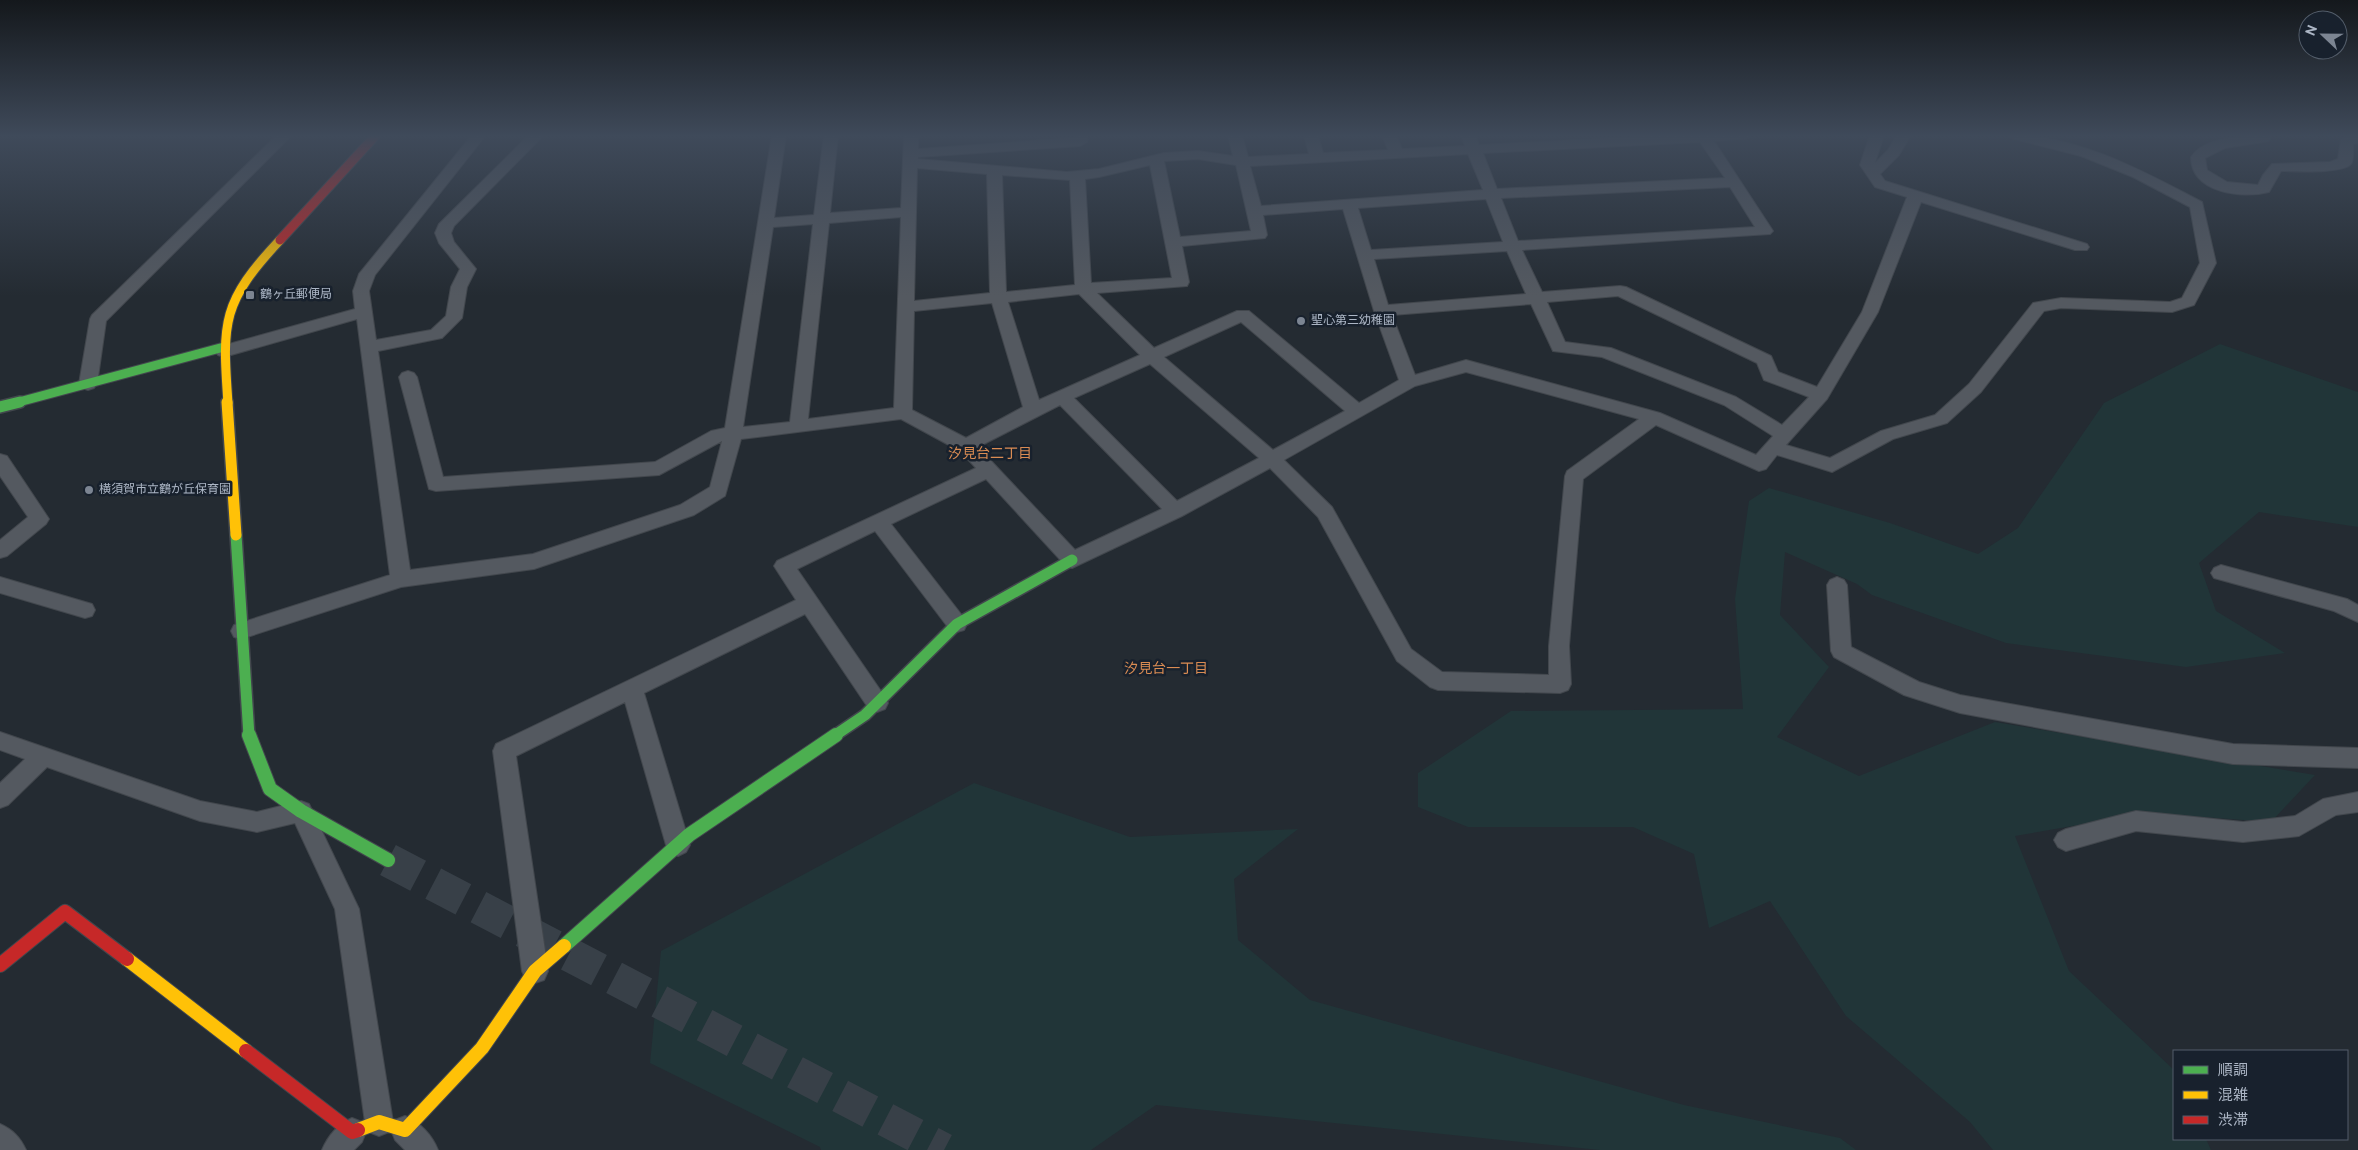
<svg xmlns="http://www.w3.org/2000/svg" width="2358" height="1150" font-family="Overpass,'Noto Sans JP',sans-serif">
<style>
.green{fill:#213538}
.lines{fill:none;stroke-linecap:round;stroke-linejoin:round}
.secondary-tunnel{stroke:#384048;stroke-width:34;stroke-dasharray:34 17;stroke-linecap:butt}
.street-casing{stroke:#42474d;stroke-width:2}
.fast-far2-casing{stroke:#42474d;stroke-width:11}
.fast-far1-casing{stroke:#42474d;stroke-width:14}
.fast-casing{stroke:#42474d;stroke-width:16}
.slow-far2-casing{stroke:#42474d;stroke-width:11}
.slow-far1-casing{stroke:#42474d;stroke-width:14}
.slow-casing{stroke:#42474d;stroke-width:16}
.jam-far1-casing{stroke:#42474d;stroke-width:11}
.jam-casing{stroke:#42474d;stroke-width:16}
.street{fill:#545960;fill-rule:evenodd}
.fast-far2{stroke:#4caf50;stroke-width:9}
.fast-far1{stroke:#4caf50;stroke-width:11}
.fast{stroke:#4caf50;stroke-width:14}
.slow-far2{stroke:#ffc107;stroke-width:9}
.slow-far1{stroke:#ffc107;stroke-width:11}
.slow{stroke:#ffc107;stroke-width:14}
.jam-far1{stroke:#c62828;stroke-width:9}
.jam{stroke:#c62828;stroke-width:14}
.poi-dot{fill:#7c8592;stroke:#18212d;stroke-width:2}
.labels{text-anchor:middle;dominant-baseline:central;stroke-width:5;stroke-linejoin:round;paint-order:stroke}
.poi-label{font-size:12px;fill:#acb6c5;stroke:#18212d;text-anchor:start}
.neighbourhood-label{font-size:14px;fill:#da8c53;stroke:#18212d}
</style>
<rect width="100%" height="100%" fill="#242b32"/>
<!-- green -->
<g class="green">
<path d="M2220,344L2358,392V527L2259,512L2199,563L2216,611L2285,653L2186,667L2006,643L1872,595L1857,584L1785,552L1780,615L1829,667L1777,737L1859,776L1995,722L2315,775L2271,822L2147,813L2015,836L2069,971L2174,1070V1139H2206L2211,1150H1993L1970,1122L1846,1016L1770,901L1709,928L1694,854L1633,827H1468L1418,807V773L1511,711L1743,709L1735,599L1749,501L1769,488L1890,523L1978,554L2018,528L2104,403Z"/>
<path d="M974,783L1130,837L1298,829L1234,879L1238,940L1310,1000L1684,1105L1840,1138L1856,1150H1600L1156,1105L1091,1150H821L820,1147L650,1063L661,951Z"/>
</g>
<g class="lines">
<!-- secondary-tunnel -->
<path class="secondary-tunnel" d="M388,860L944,1150"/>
<!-- street casing -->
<g class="street-casing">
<g id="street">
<path d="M277,135H292L106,321L97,384L94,388L88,390L82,388L79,384L90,319L92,315Z"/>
<path d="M472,135H486L375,275L369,291L376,340L431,330L446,316L451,287L460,269L439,243L435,233L439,224L529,135H544L454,226L451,233L454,242L476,269L467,287L462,318L442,338L378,351L410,570L533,554L680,505L710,487L722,441L659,475L436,491L429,489L399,377L402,373L408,371L414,373L417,377L443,477L655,462L711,431L725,428L772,135H786L774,218L814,215L824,135H838L830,213L901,208L904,135H918V149L1073,138L1074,135H1088L1087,142L1080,146L918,157V159L1067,172L1099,169L1164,153L1198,151L1233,156L1228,135H1242L1248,157L1309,154L1304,135H1318L1323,153L1388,150L1382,135H1396L1402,149L1465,146L1461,135H1475L1479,145L1672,135H1751L1749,138L1714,141L1773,231L1770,234L1522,250L1542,292L1620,286L1626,287L1771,356L1778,372L1817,387L1862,312L1907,197L1875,187L1860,165L1870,135H1884L1875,163L1888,150L1897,135H1911L1899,155L1880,174L1885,181L2087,244L2089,247L2087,250H2075L1921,202L1878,312L1827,399L1786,445L1830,458L1881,431L1935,415L1969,384L2033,303L2061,298L2170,302L2182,298L2200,263L2190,207L2133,177L2081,156L2011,138L2009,135C2078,135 2143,171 2202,202L2216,263L2194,305L2172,312L2061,308L2044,311L1981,392L1947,423L1893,439L1832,472L1777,455L1766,469L1759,471L1656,425L1583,479L1569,646L1571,684L1568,690L1560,693L1438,690L1430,687L1397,661L1318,517L1270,468L1182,516L1072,568L1065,565L986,479L891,524L964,618L967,624L964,630L957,632L950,630L875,531L797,569L885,697L888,703L885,709L877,712L869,709L805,614L644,693L690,845L686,852L678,856L670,852L666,845L625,702L516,756L548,971L544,980L535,983L526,980L522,971L493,751L496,744L796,600L774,566L777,561L976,468L960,451L901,419L741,439L725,496L694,515L534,569L401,587L241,639L234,637L231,631L234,625L390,575L357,319L224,357L218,355L215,351L218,347L355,309L353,291L359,274ZM1700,142L1725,178L1497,189L1483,153ZM1468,154L1483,190L1261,206L1250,166ZM1198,159L1236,165L1251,231L1180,237L1164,161ZM1150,165L1172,278L1091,283L1085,179L1099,177ZM917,168L987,174L990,293L914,301ZM1002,175L1070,180L1075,285L1006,292ZM1730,187L1755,227L1518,241L1501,198ZM1486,199L1503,242L1371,250L1358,208ZM1343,209L1374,311L1399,380L1359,403L1249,311H1237L1154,348L1097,293L1187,286L1189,282L1182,246L1265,238L1267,235L1263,215ZM901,217L894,408L808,419L829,223ZM813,224L790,422L743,427L773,227ZM1507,251L1526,294L1388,305L1374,259ZM1079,294L1140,355L1039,400L1008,302ZM1618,296L1757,363L1764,380L1809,397L1782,425L1736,397L1611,348L1565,342L1547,302ZM992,303L1023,407L966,438L912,410L914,311ZM1531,304L1553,351L1602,357L1724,405L1773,436L1756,455L1660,413L1466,360L1415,375L1392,315ZM1241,322L1345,411L1273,450L1164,357ZM1150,364L1259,458L1177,501L1074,398ZM1466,372L1639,419L1567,471L1565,476L1549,646V675L1442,672L1411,649L1332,507L1284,460L1415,386ZM1060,405L1162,509L1075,550L978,447Z"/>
<path d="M2258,135H2272L2269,141L2225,148L2205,158L2207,170L2227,182L2258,185L2263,175L2272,164L2330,162L2338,159L2341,139L2358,135V143L2353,144C2353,149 2354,160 2351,164C2343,174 2295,171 2281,171L2269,192C2242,199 2191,193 2191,157C2205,137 2236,138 2258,135Z"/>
<path d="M0,454L7,456L49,519L46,524L7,556L0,558V540L28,517L0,476Z"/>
<path d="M2221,565L2347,599L2358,605V622L2334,611L2214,578L2211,573L2214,568Z"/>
<path d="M0,577L92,604L95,610L92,616L85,618L0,593Z"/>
<path d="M1837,577L1844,580L1847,585L1851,647L1919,682L1960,695L2233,744L2358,748V768L2233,764L1960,713L1904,695L1834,657L1831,651L1827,585L1830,580Z"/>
<path d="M0,732L200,801L257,812L301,801L309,804L359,909L393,1122L389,1132L379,1136L369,1132L365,1122L335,909L295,823L257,832L200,821L47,767L8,805L0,808V783L25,759L0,750Z"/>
<path d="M2358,792V812L2336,815L2299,836L2243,842L2136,831L2066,851L2058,847L2054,840L2058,833L2066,829L2136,811L2243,822L2295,816L2323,799Z"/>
<path d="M405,1116C420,1122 432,1135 438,1150H405L395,1140L391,1130L395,1120Z"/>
<path d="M352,1118L362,1122L366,1132L362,1142L354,1150H322C328,1136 338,1124 352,1118Z"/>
<path d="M0,1124C13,1130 20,1137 26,1150H0Z"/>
</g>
</g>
<!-- fast-far2 casing -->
<g class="fast-far2-casing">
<path id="fast-far2" d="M15,403L224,347"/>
</g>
<!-- fast-far1 casing -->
<g class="fast-far1-casing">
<g id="fast-far1">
<path d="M0,407L20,402"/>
<path d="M236,535L249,736"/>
<path d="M834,736L865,715L957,624L1072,560"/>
</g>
</g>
<!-- fast casing -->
<g class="fast-casing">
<g id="fast">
<path d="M249,735L270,789L301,811L388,860"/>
<path d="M564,946L689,835L836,735"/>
</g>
</g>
<!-- slow-far2 casing -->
<g class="slow-far2-casing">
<path id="slow-far2" d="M228,403C222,321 222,302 280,240"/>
</g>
<!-- slow-far1 casing -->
<g class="slow-far1-casing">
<path id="slow-far1" d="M227,402L236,535"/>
</g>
<!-- slow casing -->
<g class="slow-casing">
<g id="slow">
<path d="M127,959L246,1051"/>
<path d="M358,1130L379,1122L405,1130L482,1048L535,971L564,946"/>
</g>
</g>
<!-- jam-far1 casing -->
<g class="jam-far1-casing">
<path id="jam-far1" d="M280,240L376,135"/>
</g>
<!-- jam casing -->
<g class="jam-casing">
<g id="jam">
<path d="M0,965L65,912L127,959"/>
<path d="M246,1051L352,1132L358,1130"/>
</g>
</g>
<!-- street -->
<use href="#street" class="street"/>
<!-- fast-far2 -->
<use href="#fast-far2" class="fast-far2"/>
<!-- fast-far1 -->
<use href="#fast-far1" class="fast-far1"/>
<!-- fast -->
<use href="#fast" class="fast"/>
<!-- slow-far2 -->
<use href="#slow-far2" class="slow-far2"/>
<!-- slow-far1 -->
<use href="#slow-far1" class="slow-far1"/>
<!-- slow -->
<use href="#slow" class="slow"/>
<!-- jam-far1 -->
<use href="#jam-far1" class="jam-far1"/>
<!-- jam -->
<use href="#jam" class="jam"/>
</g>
<!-- sky -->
<linearGradient id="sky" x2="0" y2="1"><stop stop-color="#14181c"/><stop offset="0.46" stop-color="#3f4a5a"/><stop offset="1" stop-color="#3f4a5a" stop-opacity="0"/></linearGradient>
<rect width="2358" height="296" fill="url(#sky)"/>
<!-- markers -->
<g class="poi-dot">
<rect x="245" y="290" width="10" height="10" rx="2.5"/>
<circle cx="1301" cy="321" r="5"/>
<circle cx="89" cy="490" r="5"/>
</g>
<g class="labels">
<!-- poi labels -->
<g class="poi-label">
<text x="260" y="295">鶴ヶ丘郵便局</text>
<text x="1311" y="321">聖心第三幼稚園</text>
<text x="99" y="490">横須賀市立鶴が丘保育園</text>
</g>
<!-- neighbourhood labels -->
<g class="neighbourhood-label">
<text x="990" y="454">汐見台二丁目</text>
<text x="1166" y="669">汐見台一丁目</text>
</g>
</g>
<!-- legend -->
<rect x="2173" y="1050" width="175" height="90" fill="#18212d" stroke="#535d6a"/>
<rect x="2183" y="1066" width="25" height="8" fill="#4caf50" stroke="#535d6a"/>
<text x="2218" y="1075" font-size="15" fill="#acb6c5">順調</text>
<rect x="2183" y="1091" width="25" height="8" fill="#ffc107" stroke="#535d6a"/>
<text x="2218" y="1100" font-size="15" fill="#acb6c5">混雑</text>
<rect x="2183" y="1116" width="25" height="8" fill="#c62828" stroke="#535d6a"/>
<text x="2218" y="1125" font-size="15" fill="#acb6c5">渋滞</text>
<!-- north arrow -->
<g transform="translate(2323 35) rotate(292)"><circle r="24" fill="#18212d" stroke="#535d6a"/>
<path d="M0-4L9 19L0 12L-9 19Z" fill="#7c8592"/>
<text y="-8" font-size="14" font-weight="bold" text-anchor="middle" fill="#acb6c5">N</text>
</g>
</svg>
